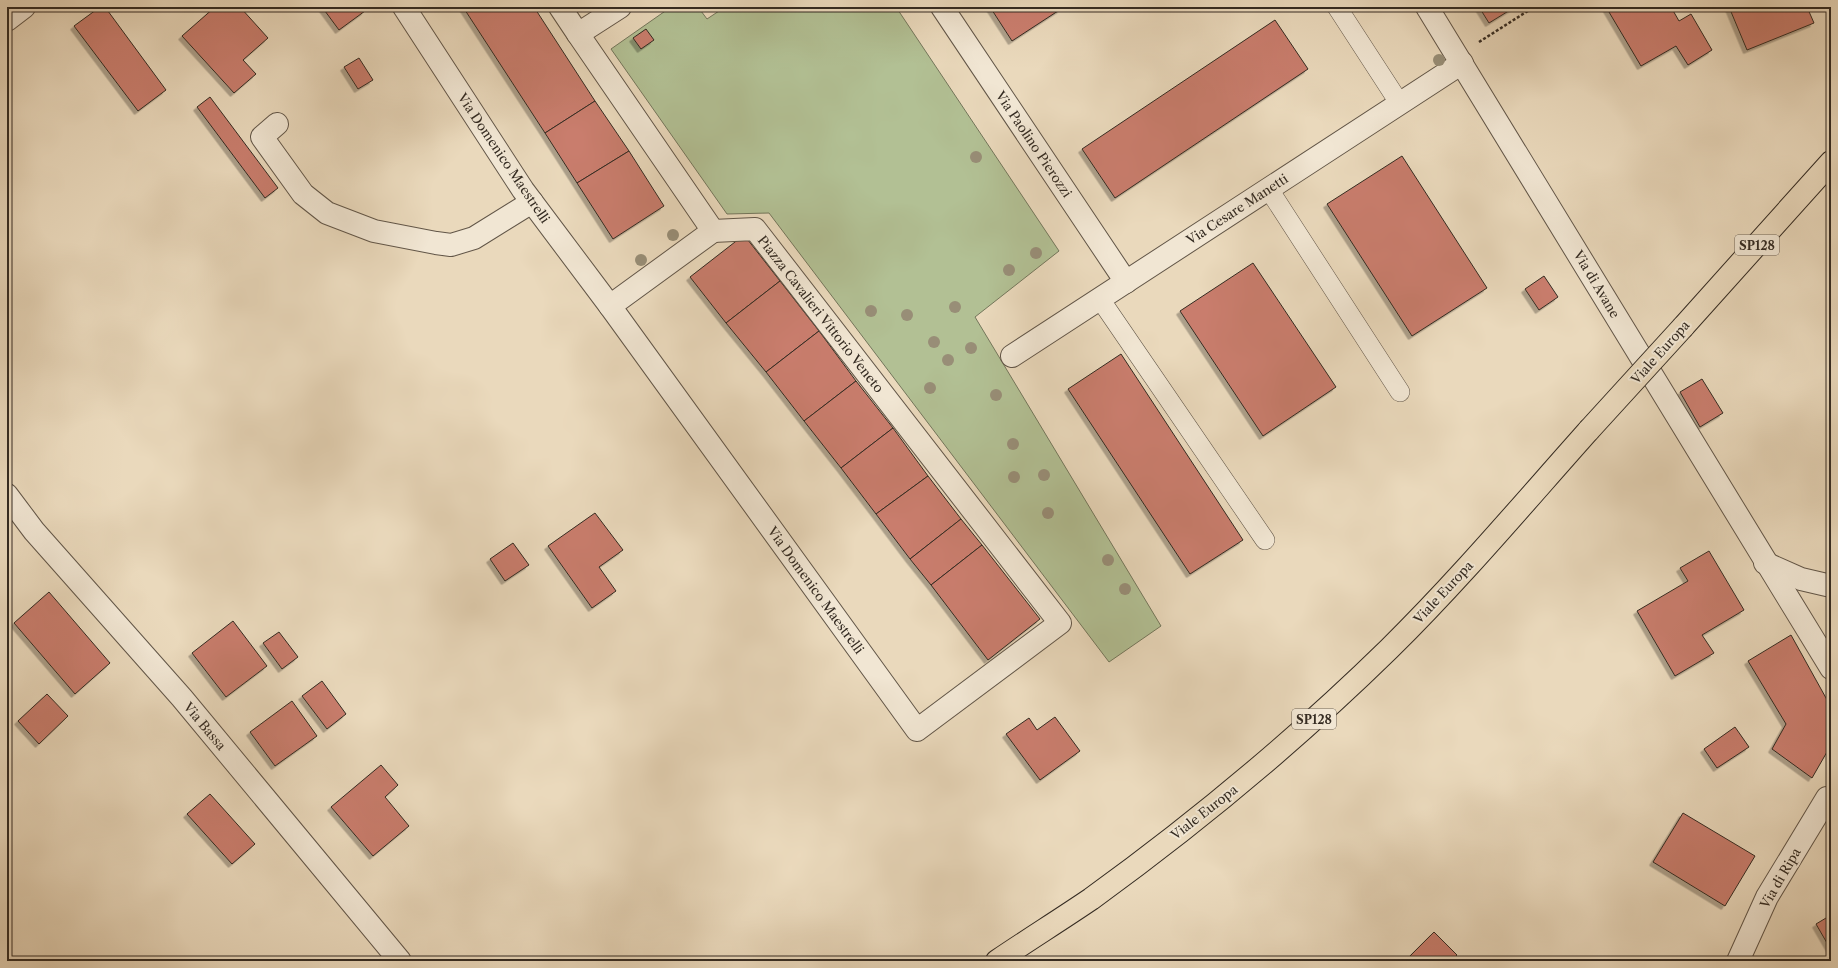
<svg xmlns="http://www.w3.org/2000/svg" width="1838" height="968" font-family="'Libre Caslon Text',serif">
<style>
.green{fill:#b2c094;stroke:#73765b}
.building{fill:#c97d6d;stroke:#342b22;filter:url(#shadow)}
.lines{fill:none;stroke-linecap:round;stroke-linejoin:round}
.lane-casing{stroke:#625648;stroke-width:20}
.street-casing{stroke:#625648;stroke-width:24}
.primary-casing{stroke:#342b22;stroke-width:24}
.path{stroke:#342b22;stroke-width:2.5;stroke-dasharray:3 2;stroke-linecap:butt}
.lane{stroke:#f1e6d3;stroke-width:19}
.street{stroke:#f1e6d3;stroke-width:22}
.primary{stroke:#ead9bc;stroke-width:22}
.primary-bridge-casing{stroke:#342b22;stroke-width:24;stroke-linecap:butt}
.primary-bridge{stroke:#ead9bc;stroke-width:22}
.tree{fill:#988e77}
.labels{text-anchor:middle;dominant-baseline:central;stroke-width:4;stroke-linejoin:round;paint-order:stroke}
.shield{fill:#f1e6d3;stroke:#6d6357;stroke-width:1}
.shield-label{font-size:12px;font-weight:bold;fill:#342b22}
.street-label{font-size:13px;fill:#342b22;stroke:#f1e6d3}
</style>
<defs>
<filter id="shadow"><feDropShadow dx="-3.5" dy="3.5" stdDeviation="0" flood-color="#0004"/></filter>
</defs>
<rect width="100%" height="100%" fill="#ead9bc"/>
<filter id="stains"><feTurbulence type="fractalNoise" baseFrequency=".005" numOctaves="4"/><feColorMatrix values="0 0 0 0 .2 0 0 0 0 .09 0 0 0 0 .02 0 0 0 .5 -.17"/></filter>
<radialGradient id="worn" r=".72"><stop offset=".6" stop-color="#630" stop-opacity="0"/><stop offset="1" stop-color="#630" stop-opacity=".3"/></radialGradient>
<!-- green -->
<path class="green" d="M671,7H698L707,19L725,7H896L1059,251L975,317L1161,626L1109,662L769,213L727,214L611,49Z"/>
<!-- building -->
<g class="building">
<path d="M100,7H105L166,90L138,111L74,26Z"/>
<path d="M215,7H240L268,38L243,60L256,74L234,93L182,36Z"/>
<path d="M322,7H363L365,11L339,30Z"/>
<path d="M463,7H534L595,101L545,133Z"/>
<path d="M990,7H1060L1061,9L1012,41Z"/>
<path d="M1479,7H1515L1489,23Z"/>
<path d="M1606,7H1671L1679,21L1691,14L1712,50L1688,65L1676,46L1641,66Z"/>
<path d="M1729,7H1807L1814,23L1747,50Z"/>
<path d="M1275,20L1308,69L1115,198L1082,149Z"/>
<path d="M646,29L654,40L641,49L633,38Z"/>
<path d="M359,58L373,80L358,89L344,67Z"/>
<path d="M210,97L278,188L265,198L197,107Z"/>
<path d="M595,101L629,151L577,183L545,133Z"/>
<path d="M629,151L664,206L613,239L577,183Z"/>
<path d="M1402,156L1487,288L1412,336L1327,204Z"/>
<path d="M744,235L780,281L726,323L690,277Z"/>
<path d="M1253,263L1336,387L1263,436L1180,311Z"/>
<path d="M1544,276L1558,297L1539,310L1525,289Z"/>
<path d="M780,281L819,331L766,372L726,323Z"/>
<path d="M819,331L856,381L804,421L766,372Z"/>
<path d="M1121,354L1243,540L1190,574L1068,389Z"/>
<path d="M1702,379L1723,413L1700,427L1680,392Z"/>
<path d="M856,381L893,428L841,468L804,421Z"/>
<path d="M893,428L928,476L876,514L841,468Z"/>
<path d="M928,476L961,519L910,559L876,514Z"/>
<path d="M595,513L623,550L599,567L616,591L592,608L548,546Z"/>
<path d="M961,519L982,545L931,585L910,559Z"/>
<path d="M513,543L529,565L505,581L490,559Z"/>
<path d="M982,545L1040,619L988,660L931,585Z"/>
<path d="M1709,551L1744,610L1702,635L1714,653L1675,676L1637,611L1688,581L1680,568Z"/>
<path d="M49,592L110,663L75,694L14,623Z"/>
<path d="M233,621L267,666L226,697L192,653Z"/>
<path d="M279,632L298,657L282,669L263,643Z"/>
<path d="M1791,635L1831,707V745L1812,778L1772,749L1786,724L1748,661Z"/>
<path d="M322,681L346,714L327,729L302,696Z"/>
<path d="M47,694L68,716L39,744L18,721Z"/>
<path d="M292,701L317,736L275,766L250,732Z"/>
<path d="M1055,717L1080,751L1040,780L1006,734L1029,718L1037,730Z"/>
<path d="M1735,727L1749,747L1717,768L1704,749Z"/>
<path d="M381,765L398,785L385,797L409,826L373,856L331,807Z"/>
<path d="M210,794L255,844L232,864L187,814Z"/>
<path d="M1683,813L1755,856L1725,906L1653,862Z"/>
<path d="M1831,915V950L1816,924Z"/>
<path d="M1434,932L1457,955L1451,961H1405Z"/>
</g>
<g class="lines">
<!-- lane casing -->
<g class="lane-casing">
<g id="lane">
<path d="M1337,7L1400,104"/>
<path d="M1268,188L1400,392"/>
<path d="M1100,299L1265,540"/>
</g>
</g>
<!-- street casing -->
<g class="street-casing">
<g id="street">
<path d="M404,7L523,190L610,306L917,730L1060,623L755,229L713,231"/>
<path d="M560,7L578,34"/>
<path d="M620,7L578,34L713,231"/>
<path d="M942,7L1126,282"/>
<path d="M1427,7L1831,668"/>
<path d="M7,20L24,7"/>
<path d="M277,124L262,137L303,194L327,213L374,231L436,243L451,245L474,238L532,202"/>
<path d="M610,306L713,231"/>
<path d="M1012,356L1462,63"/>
<path d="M7,495L34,531L182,698L400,961"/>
<path d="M1765,563L1801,579L1831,586"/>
<path d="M1738,961L1767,897L1827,798"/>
</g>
</g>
<!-- primary casing -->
<g class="primary-casing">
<g id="primary">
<path d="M1683,327L1831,162"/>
<path d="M997,961C1028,940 1060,920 1091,899C1196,823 1296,740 1389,649C1459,580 1523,504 1589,430"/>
</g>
</g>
<!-- path -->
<path class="path" d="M1479,42L1534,7"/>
<!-- lane -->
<use href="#lane" class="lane"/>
<!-- street -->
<use href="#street" class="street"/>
<!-- primary -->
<use href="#primary" class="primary"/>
<!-- primary-bridge casing -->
<g class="primary-bridge-casing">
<path id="primary-bridge" d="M1589,430L1683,327"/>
</g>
<!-- primary-bridge -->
<use href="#primary-bridge" class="primary-bridge"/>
</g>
<!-- trees -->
<g class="tree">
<circle cx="1439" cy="60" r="6"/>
<circle cx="976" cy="157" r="6"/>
<circle cx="673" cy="235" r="6"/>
<circle cx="1036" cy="253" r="6"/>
<circle cx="641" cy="260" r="6"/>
<circle cx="1009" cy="270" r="6"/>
<circle cx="955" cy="307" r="6"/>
<circle cx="871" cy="311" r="6"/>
<circle cx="907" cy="315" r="6"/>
<circle cx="934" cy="342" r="6"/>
<circle cx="971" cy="348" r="6"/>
<circle cx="948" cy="360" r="6"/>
<circle cx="930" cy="388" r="6"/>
<circle cx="996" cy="395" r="6"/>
<circle cx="1013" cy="444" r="6"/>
<circle cx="1044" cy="475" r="6"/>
<circle cx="1014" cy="477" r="6"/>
<circle cx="1048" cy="513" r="6"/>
<circle cx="1108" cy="560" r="6"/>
<circle cx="1125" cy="589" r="6"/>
</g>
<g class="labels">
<!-- shield labels -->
<g class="shield">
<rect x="1735" y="235" width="44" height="20" rx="3"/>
<rect x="1292" y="709" width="44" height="20" rx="3"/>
</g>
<g class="shield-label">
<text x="1757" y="245">SP128</text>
<text x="1314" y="719">SP128</text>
</g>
<!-- street labels -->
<g class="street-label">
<text transform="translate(1034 144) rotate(56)">Via Paolino Pierozzi</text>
<text transform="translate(504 158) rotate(56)">Via Domenico Maestrelli</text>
<text transform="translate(1237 209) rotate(-33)">Via Cesare Manetti</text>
<text transform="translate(1597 284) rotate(59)">Via di Avane</text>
<text transform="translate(821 314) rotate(52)">Piazza Cavalieri Vittorio Veneto</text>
<text transform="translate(1660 352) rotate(-48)">Viale Europa</text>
<text transform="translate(816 590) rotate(54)">Via Domenico Maestrelli</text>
<text transform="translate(1443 592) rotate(-47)">Viale Europa</text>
<text transform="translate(205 726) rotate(50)">Via Bassa</text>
<text transform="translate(1204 812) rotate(-38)">Viale Europa</text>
<text transform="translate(1780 878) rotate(-60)">Via di Ripa</text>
</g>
</g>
<!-- margin -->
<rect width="1838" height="968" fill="none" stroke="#ead9bc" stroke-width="24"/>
<rect x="8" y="8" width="1822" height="952" fill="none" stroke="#342b22" stroke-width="2"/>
<rect x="12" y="12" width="1814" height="944" fill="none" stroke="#342b22"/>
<rect width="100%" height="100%" filter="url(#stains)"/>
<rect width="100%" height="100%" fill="url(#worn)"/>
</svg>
